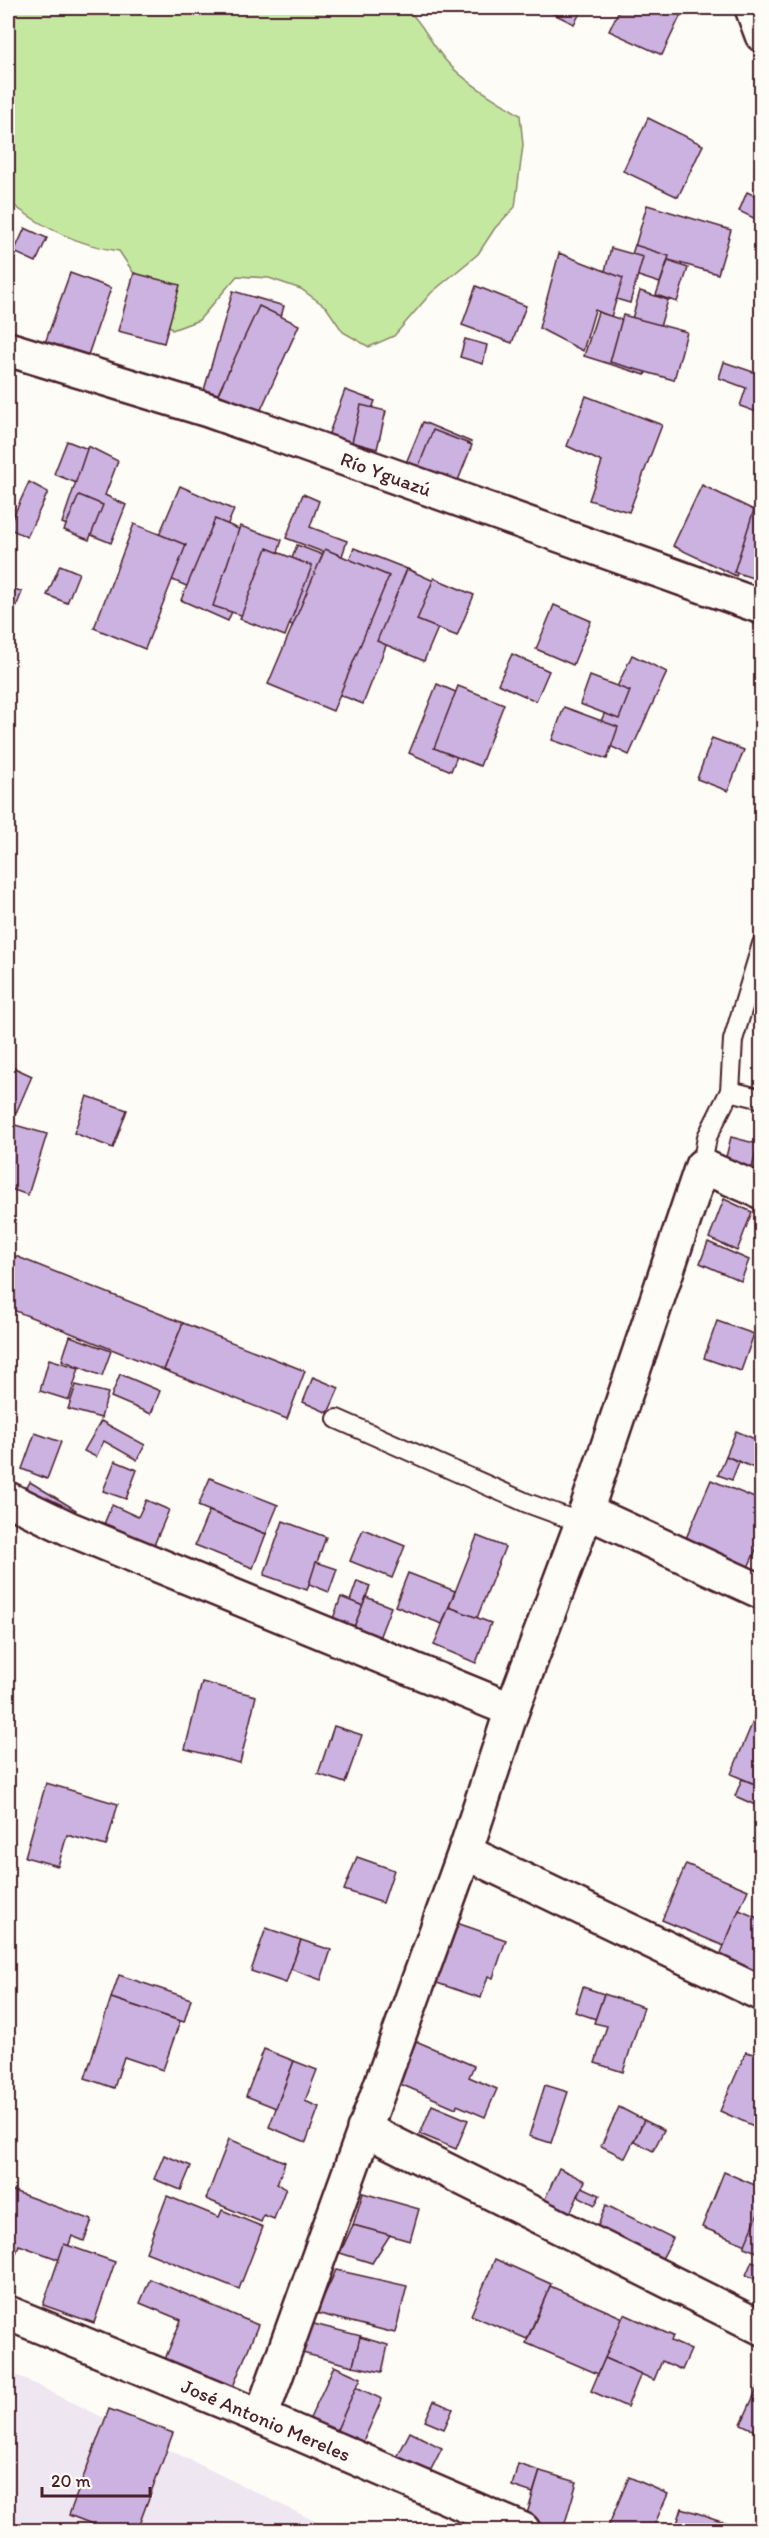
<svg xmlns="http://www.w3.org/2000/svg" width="769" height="2538" font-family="Itim,sans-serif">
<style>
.built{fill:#eee6f0}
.green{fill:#c5e8a1;stroke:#888466;stroke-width:1.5}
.building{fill:#cbb2e0;stroke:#4a1f2b;stroke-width:1.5}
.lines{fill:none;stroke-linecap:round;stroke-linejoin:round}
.service-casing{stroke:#4a1f2b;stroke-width:22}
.minor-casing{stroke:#4a1f2b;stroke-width:38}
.service{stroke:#fdfcf7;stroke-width:18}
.minor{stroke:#fdfcf7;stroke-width:33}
.labels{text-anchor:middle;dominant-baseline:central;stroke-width:5;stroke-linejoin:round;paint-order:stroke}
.street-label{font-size:20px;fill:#4a1f2b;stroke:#fdfcf7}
</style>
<rect width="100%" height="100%" fill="#fdfcf7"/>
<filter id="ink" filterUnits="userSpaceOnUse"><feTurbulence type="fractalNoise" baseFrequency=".0167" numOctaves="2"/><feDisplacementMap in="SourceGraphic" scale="12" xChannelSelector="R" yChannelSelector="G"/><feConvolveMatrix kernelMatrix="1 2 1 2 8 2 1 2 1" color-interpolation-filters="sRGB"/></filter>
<g filter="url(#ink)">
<!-- built -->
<path class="built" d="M8,2371L333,2530H8Z"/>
<!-- green -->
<path class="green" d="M8,8H406C423,23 432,46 448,63C466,83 497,100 520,115L523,145L515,207L495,228L478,254L431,293L394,336L369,347L343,332L326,307L301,289L269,278L237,276L199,320L172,330L119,251C77,245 41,227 8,201Z"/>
<!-- building -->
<g class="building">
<path d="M542,8H583L574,24Z"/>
<path d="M620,8H684L662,55L609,31Z"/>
<path d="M648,118L703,145L678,197L623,171Z"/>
<path d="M747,192L762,199V222L739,211Z"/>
<path d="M647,205L731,230L718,274L634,250Z"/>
<path d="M25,228L47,238L36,262L14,252Z"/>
<path d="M635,245L669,256L660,283L626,272Z"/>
<path d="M611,248L643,257L630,303L599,294Z"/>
<path d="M559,253L623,278L611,317L595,310L583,351L539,328Z"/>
<path d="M668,261L688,268L677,302L656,295Z"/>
<path d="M70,273L111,288L87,358L45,343Z"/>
<path d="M134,273L180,285L164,343L118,331Z"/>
<path d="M476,286L526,306L512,343L462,325Z"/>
<path d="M233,291L284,306L254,414L202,397Z"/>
<path d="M640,291L668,300L659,330L631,322Z"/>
<path d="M259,306L299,325L259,414L218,394Z"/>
<path d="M598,312L659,332L645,375L584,356Z"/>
<path d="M623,315L687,332L674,380L610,362Z"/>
<path d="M465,339L487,345L483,364L460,357Z"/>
<path d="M724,362L762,375V414L740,406L746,388L719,378Z"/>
<path d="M345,390L375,401L354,455L325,444Z"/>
<path d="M586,396L662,425L629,512L589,500L602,462L567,446Z"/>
<path d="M361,405L386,411L377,449L352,442Z"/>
<path d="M423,422L471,442L461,467L440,458L430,482L403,470Z"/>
<path d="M433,430L472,445L457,483L418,468Z"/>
<path d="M67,441L98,453L84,486L54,474Z"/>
<path d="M88,446L118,461L105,495L126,505L111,543L62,523Z"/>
<path d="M29,482L48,492L27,537L8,528Z"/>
<path d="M702,485L762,514V522L736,576L673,546Z"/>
<path d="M180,486L234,510L198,591L145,568Z"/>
<path d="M303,494L319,501L310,527L347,541L341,559L286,538Z"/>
<path d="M79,495L103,505L89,540L64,530Z"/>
<path d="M758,497L762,498V581L734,572Z"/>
<path d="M8,505L14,508L8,525Z"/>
<path d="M215,519L262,539L228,621L181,600Z"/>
<path d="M134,524L186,545L145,649L94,628Z"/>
<path d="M240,526L282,540L256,620L213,606Z"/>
<path d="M297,545L336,560L309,631L270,617Z"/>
<path d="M267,548L312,566L285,636L240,619Z"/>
<path d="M354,548L415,572L363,704L302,680Z"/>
<path d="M325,549L389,576L333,711L268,684Z"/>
<path d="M60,565L79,573L67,603L47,595Z"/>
<path d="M407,569L454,590L424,661L377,641Z"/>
<path d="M434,578L474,595L457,636L417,620Z"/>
<path d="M8,586L22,592L8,627Z"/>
<path d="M554,605L591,621L573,665L536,649Z"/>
<path d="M512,654L549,671L536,701L498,684Z"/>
<path d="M632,655L667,672L629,755L593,738Z"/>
<path d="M590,676L630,691L619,719L580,704Z"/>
<path d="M437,684L479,702L451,771L409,753Z"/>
<path d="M458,686L504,704L480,766L434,748Z"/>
<path d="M564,707L618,727L607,759L552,740Z"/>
<path d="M712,738L744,750L728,791L697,779Z"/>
<path d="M8,1065L32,1076L16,1113L8,1109Z"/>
<path d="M87,1096L127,1110L113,1148L74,1133Z"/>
<path d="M8,1123L47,1134L28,1195L8,1188Z"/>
<path d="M731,1137L758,1144L751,1172L724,1165Z"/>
<path d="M724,1199L752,1212L737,1251L709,1238Z"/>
<path d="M708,1242L749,1260L741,1281L700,1263Z"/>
<path d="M8,1253L183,1323L164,1370L8,1308Z"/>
<path d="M717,1321L754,1334L741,1371L704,1358Z"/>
<path d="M183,1323L305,1371L287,1419L164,1370Z"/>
<path d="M70,1336L111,1351L102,1376L62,1360Z"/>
<path d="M49,1359L79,1368L69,1400L40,1391Z"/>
<path d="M120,1374L160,1391L151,1414L111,1397Z"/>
<path d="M313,1377L339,1388L328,1413L303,1402Z"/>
<path d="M76,1385L108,1393L101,1418L68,1409Z"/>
<path d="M101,1421L145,1445L137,1460L104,1441L96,1457L84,1451Z"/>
<path d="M736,1431L762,1442V1449L754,1468L726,1456Z"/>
<path d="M35,1433L61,1442L47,1479L22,1469Z"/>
<path d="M726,1456L739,1462L732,1480L718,1475Z"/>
<path d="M115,1461L137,1470L126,1499L103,1491Z"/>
<path d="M210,1478L278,1505L266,1534L198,1506Z"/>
<path d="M711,1480L762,1501V1536L746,1572L684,1543Z"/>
<path d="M30,1482L76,1510L66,1526L21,1498Z"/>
<path d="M146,1500L169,1510L154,1545L104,1524L112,1505L138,1517Z"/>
<path d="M209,1511L266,1534L253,1568L195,1545Z"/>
<path d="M283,1521L326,1537L307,1590L264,1575Z"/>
<path d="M363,1529L405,1546L392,1578L350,1561Z"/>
<path d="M477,1536L505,1547L477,1618L449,1607Z"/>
<path d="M316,1562L337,1569L329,1592L309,1584Z"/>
<path d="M408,1573L455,1591L442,1624L395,1606Z"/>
<path d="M357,1581L370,1586L363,1606L350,1601Z"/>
<path d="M341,1597L363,1606L352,1632L331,1624Z"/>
<path d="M366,1597L391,1607L376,1646L352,1632Z"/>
<path d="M449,1607L491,1623L476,1663L434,1645Z"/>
<path d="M202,1682L256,1696L240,1763L185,1749Z"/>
<path d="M757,1712L762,1714V1787L731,1774Z"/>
<path d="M334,1726L362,1735L345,1783L318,1774Z"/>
<path d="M742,1779L762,1787V1808L735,1796Z"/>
<path d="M46,1783L118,1804L106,1846L67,1835L58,1866L25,1857Z"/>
<path d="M357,1857L394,1870L383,1903L344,1890Z"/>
<path d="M686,1864L748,1890L724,1946L662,1920Z"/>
<path d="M739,1910L762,1920V1978L718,1960Z"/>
<path d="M454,1922L506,1940L493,1978L488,1976L481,1998L434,1982Z"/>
<path d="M266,1928L301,1940L286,1983L251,1971Z"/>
<path d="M301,1940L331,1950L321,1980L291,1969Z"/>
<path d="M119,1975L191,1999L184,2022L111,1998Z"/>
<path d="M583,1987L604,1994L596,2019L575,2012Z"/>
<path d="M604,1994L644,2007L623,2072L595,2063L607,2026L594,2023Z"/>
<path d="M111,1998L180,2021L163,2070L124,2057L114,2088L85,2078Z"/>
<path d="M416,2041L474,2066L469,2077L497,2089L485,2117L457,2105L456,2108L398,2083Z"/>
<path d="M264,2049L294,2061L276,2108L246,2096Z"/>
<path d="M746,2052L762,2056V2114L756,2127L720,2111Z"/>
<path d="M294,2061L317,2070L305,2101L319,2107L306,2142L269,2127Z"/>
<path d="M545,2085L568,2092L551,2143L529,2136Z"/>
<path d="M432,2105L468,2120L456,2149L420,2134Z"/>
<path d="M619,2107L644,2120L625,2158L601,2146Z"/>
<path d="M644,2120L664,2130L653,2151L634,2141Z"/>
<path d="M229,2139L285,2162L277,2184L286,2188L274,2219L264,2215L261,2222L206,2199Z"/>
<path d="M164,2155L191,2166L181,2190L154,2179Z"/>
<path d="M559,2168L585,2181L564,2226L539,2212Z"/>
<path d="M724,2172L762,2188V2205L746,2245L702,2227Z"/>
<path d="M582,2187L600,2195L595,2205L578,2196Z"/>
<path d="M8,2189L92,2220L84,2241L72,2236L63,2261L19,2245L8,2276Z"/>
<path d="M363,2193L419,2209L410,2241L353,2225Z"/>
<path d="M167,2196L219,2217L222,2210L263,2227L239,2289L146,2252Z"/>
<path d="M606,2205L673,2238L655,2272L592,2241Z"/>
<path d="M762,2205V2254L744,2247Z"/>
<path d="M353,2225L390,2235L372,2263L340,2253Z"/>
<path d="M64,2244L115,2262L94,2323L43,2305Z"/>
<path d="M495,2259L551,2284L527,2339L471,2315Z"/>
<path d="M752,2261L762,2265V2282L746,2275Z"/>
<path d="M336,2270L407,2286L395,2333L316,2313Z"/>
<path d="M150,2279L258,2325L232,2389L161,2369L181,2320L140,2303Z"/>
<path d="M550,2286L623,2318L598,2374L526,2343Z"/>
<path d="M624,2314L673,2336L671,2341L691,2350L682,2370L662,2361L654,2380L605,2358Z"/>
<path d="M310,2323L361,2336L353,2366L302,2353Z"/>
<path d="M360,2337L388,2345L382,2372L353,2366Z"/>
<path d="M605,2358L641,2374L627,2407L591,2391Z"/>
<path d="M334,2366L361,2378L333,2439L306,2427Z"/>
<path d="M356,2387L382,2399L359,2451L333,2439Z"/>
<path d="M758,2387L762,2389L760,2433L741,2424Z"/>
<path d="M434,2401L453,2409L444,2429L425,2421Z"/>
<path d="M109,2409L173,2433L137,2530H108L69,2515Z"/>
<path d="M410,2432L442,2448L424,2483L392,2467Z"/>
<path d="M518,2464L540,2471L533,2493L512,2486Z"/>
<path d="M540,2471L577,2482L563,2530H536L523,2527Z"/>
<path d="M629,2477L668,2494L652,2530H616L608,2527Z"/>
<path d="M682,2508L740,2527L739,2530H675Z"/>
</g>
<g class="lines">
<!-- service casing -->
<g class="service-casing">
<g id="service">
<path d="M730,1091L762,1099"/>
<path d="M702,1166L707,1137L730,1091L733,1040L762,944"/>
<path d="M337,1419L527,1503L582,1523"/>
</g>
</g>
<!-- minor casing -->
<g class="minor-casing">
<g id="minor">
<path d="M752,8L762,35"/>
<path d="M8,349L208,410L762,607"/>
<path d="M8,1499L70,1529L512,1710"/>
<path d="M586,1511L762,1592"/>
<path d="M465,1852L762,1994"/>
<path d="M364,2129L762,2328"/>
<path d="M8,2313L261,2417L523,2530"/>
<path d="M261,2417L465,1852L512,1710L582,1523L702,1166L762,1192"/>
</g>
</g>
<!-- service -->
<use href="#service" class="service"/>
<!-- minor -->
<use href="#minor" class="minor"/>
</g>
</g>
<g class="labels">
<!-- street labels -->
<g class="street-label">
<text transform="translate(386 474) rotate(20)">Río Yguazú</text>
<text transform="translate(266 2420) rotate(23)">José Antonio Mereles</text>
</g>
</g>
<!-- margin -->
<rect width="769" height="2538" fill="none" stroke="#fdfcf7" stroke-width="30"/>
<rect x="15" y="15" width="739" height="2508" fill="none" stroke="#4a1f2b" stroke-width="2" filter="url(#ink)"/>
<!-- scale -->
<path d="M42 2487v9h108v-9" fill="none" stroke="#4a1f2b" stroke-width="3"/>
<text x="51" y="2487" font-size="18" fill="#4a1f2b" stroke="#fdfcf7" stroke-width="4.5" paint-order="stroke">20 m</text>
</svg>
